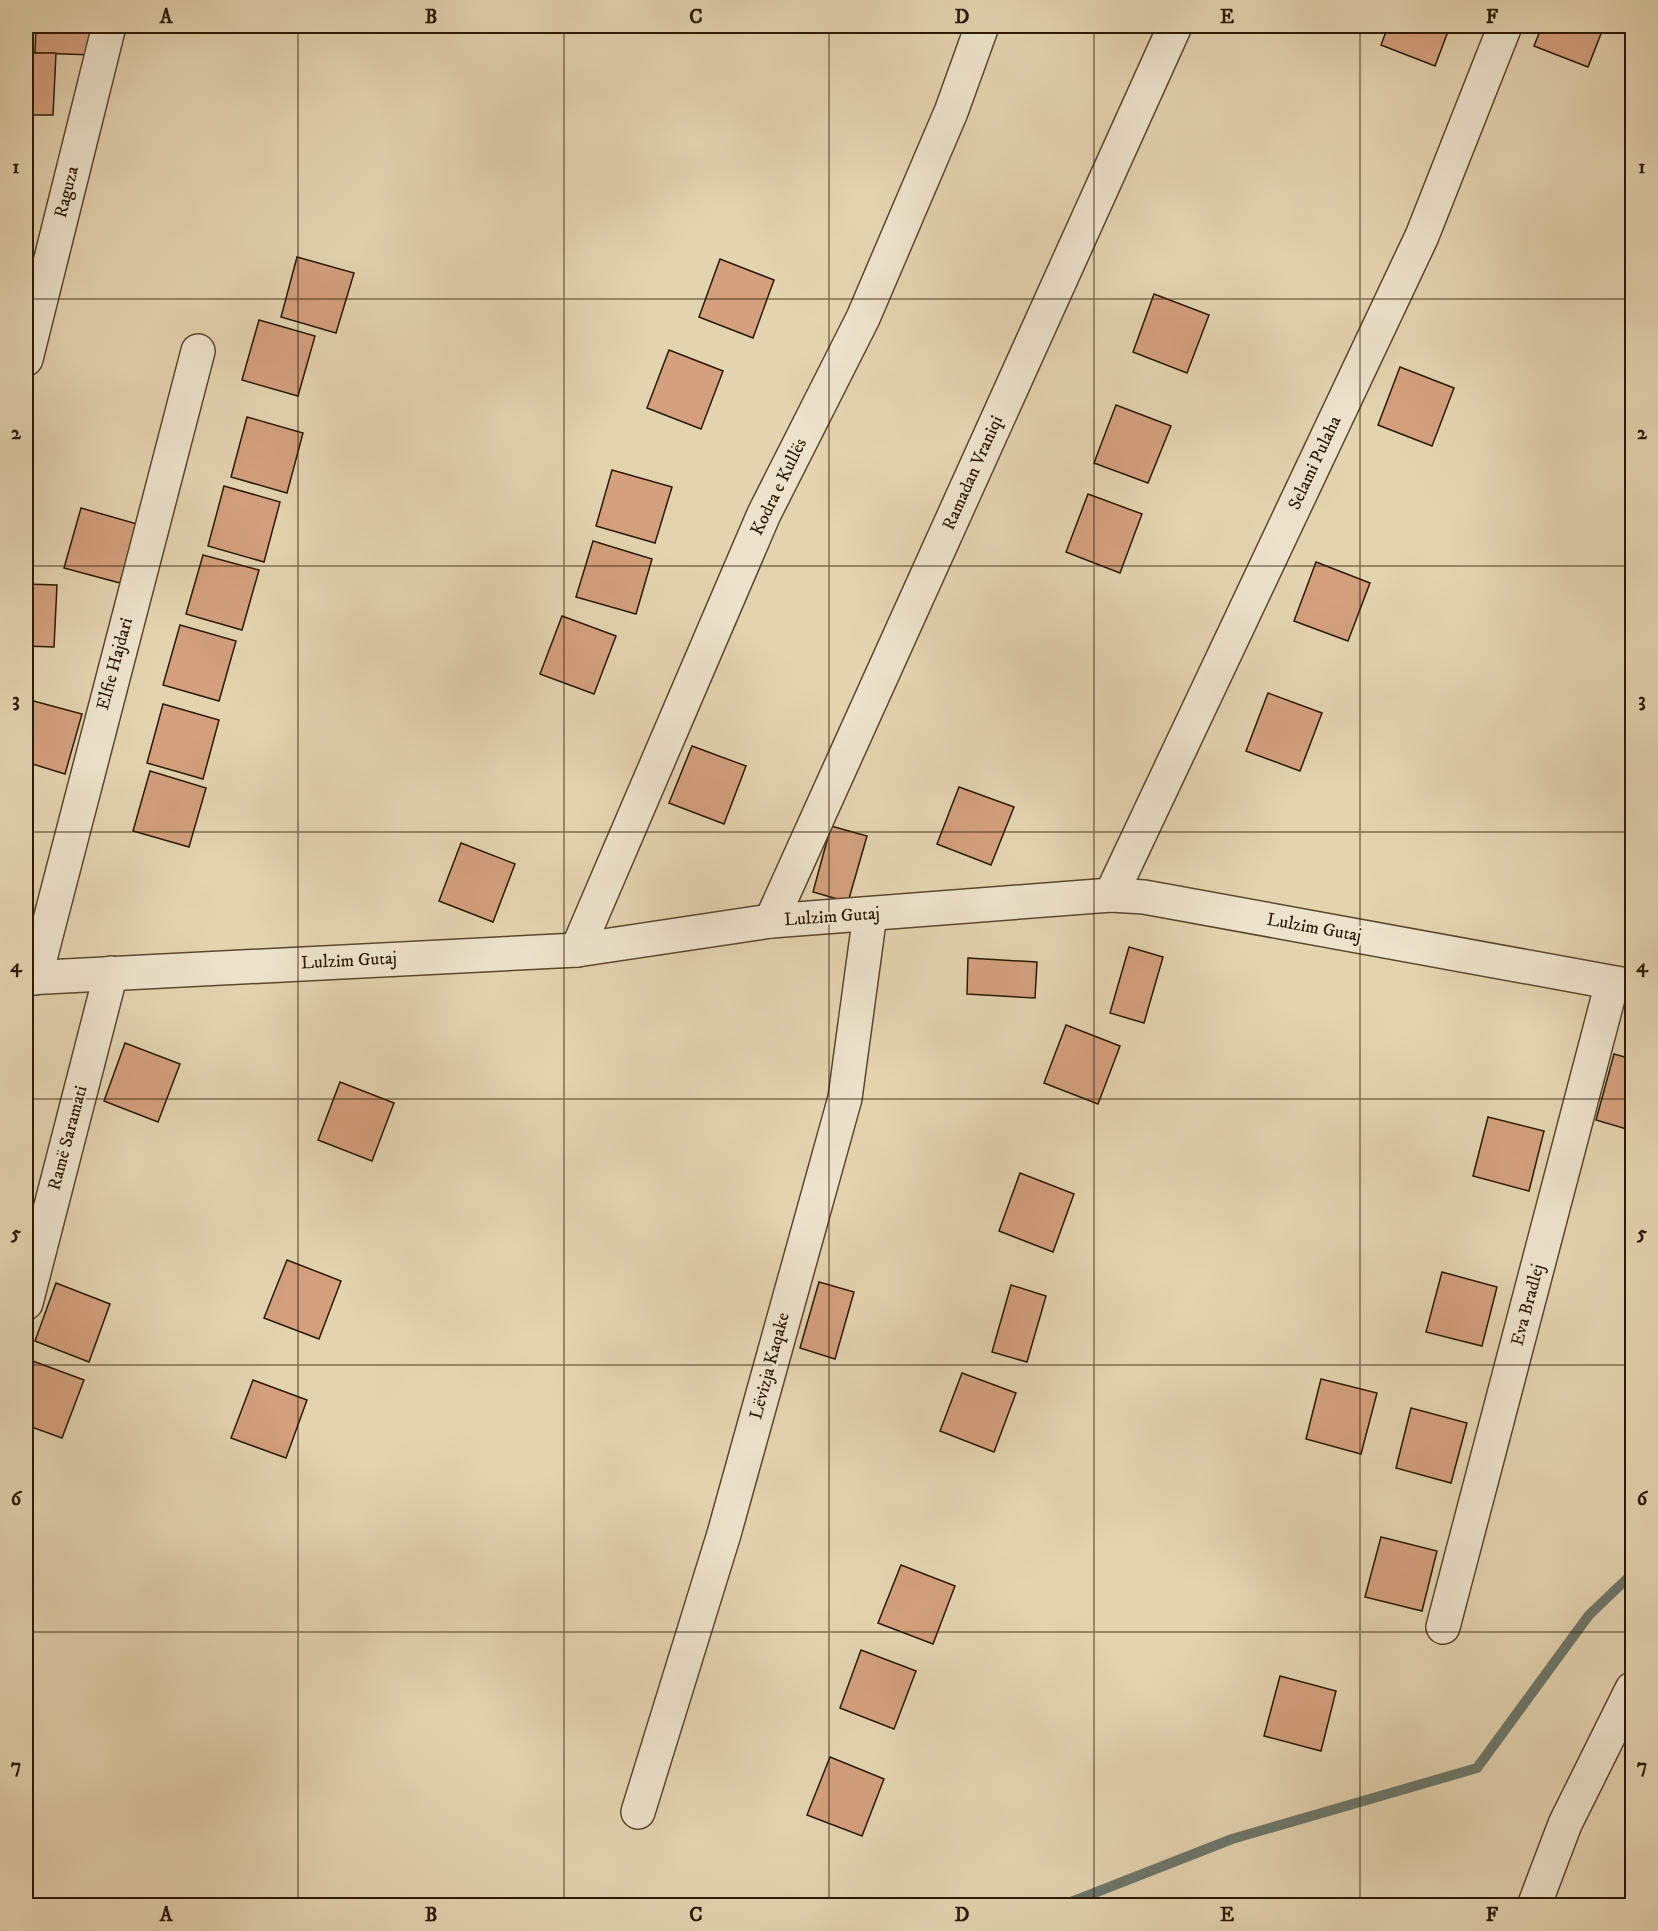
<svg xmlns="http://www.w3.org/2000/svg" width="1658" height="1931" font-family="'IM FELL DW Pica',serif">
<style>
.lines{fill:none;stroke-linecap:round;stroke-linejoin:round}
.stream{stroke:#6d786c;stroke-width:10}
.building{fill:#d4a07e;stroke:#2c1a00;stroke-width:1.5}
.minor-casing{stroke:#5a482c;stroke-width:36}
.minor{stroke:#ede3cc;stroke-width:33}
.grid{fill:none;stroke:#2c1a00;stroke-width:1.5;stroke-opacity:0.55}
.labels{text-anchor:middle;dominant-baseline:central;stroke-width:4.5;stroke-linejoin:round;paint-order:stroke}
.street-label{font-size:18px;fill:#2c1a00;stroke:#ede3cc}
.neatline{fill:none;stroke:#2c1a00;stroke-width:2}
.grid-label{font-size:20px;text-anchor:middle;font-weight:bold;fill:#2c1a00}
</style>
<rect width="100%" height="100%" fill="#e3d4b0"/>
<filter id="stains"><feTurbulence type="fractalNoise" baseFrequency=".00333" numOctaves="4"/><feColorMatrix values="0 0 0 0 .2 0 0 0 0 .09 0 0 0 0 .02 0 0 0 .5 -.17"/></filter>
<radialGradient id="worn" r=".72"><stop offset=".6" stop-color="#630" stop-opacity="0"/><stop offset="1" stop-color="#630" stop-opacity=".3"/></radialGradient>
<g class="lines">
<!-- stream -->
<path class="stream" d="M1061,1906L1232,1839L1477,1768L1589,1615L1632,1574"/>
</g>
<!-- building -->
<g class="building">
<path d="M36,26H94L93,55L35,53Z"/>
<path d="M1388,26H1450L1435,66L1381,45Z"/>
<path d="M1542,26H1604L1588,67L1534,46Z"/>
<path d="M26,53H56L53,115H26Z"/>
<path d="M297,257L354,273L336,333L281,317Z"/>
<path d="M720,259L774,280L753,338L699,317Z"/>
<path d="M1154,294L1209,315L1187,373L1133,352Z"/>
<path d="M259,320L315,336L298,396L242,380Z"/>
<path d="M669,350L723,371L701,429L647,408Z"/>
<path d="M1400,367L1454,388L1432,446L1378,425Z"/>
<path d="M1116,405L1171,426L1148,483L1094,463Z"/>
<path d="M247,417L303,433L287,493L231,477Z"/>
<path d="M612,470L672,487L655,543L596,526Z"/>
<path d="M224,486L280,502L264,562L208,546Z"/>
<path d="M1088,494L1142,514L1120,573L1066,552Z"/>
<path d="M81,508L137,524L120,583L64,568Z"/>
<path d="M593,541L652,559L636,614L576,597Z"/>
<path d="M203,555L259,570L242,630L186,614Z"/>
<path d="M1316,562L1370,583L1348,641L1294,621Z"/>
<path d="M26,584L57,585L54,647L26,646Z"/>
<path d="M562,616L616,636L594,694L540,674Z"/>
<path d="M180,625L236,641L219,701L163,685Z"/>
<path d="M1268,693L1322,713L1300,771L1246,751Z"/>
<path d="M26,699L82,714L65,774L26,762Z"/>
<path d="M163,704L219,720L203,779L147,763Z"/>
<path d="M692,746L746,766L724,824L669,803Z"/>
<path d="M150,771L206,788L189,847L133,831Z"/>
<path d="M959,787L1014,807L991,865L937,844Z"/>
<path d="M831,826L867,836L848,902L813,892Z"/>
<path d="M461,843L515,864L493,922L439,901Z"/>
<path d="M1129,947L1163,957L1144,1023L1110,1013Z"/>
<path d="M968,958L1037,962L1035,998L967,994Z"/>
<path d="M1066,1025L1120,1046L1098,1104L1044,1083Z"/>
<path d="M125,1043L180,1064L158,1122L104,1101Z"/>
<path d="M1614,1054L1632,1059V1121L1630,1130L1596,1120Z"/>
<path d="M340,1082L394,1103L372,1161L318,1140Z"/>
<path d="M1488,1117L1544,1131L1529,1191L1473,1176Z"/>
<path d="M1020,1173L1074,1194L1053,1252L999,1231Z"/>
<path d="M287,1260L341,1281L319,1339L264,1318Z"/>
<path d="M1442,1272L1497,1287L1482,1346L1426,1332Z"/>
<path d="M819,1282L854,1292L835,1359L800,1348Z"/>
<path d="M56,1283L110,1304L89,1362L35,1341Z"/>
<path d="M1011,1285L1046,1296L1027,1362L992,1352Z"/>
<path d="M30,1360L84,1380L62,1438L26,1425V1370Z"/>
<path d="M962,1373L1016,1393L994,1452L940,1431Z"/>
<path d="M1321,1379L1377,1393L1361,1454L1306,1439Z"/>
<path d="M253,1380L307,1400L286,1458L231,1438Z"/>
<path d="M1411,1408L1467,1423L1451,1483L1396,1468Z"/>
<path d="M1381,1537L1437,1551L1422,1611L1365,1597Z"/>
<path d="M901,1565L955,1586L933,1644L878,1623Z"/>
<path d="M861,1650L916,1671L894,1729L840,1708Z"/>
<path d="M1280,1676L1336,1691L1321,1751L1264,1736Z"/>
<path d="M830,1757L884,1779L862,1836L807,1815Z"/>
</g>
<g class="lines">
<!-- minor casing -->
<g class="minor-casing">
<g id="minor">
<path d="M26,359L109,26"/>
<path d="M1111,895L1422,236L1505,26"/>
<path d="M771,921L1175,26"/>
<path d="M577,950L764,514L863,318L951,112L982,26"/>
<path d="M26,978L577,950L771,921L1111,895L1144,897L1632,986"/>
<path d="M35,978L198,351"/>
<path d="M26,1303L111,973"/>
<path d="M1443,1627L1612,983"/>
<path d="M638,1812L724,1534L845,1098L870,914"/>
<path d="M1534,1906L1565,1824L1632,1689"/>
</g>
</g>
<!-- minor -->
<use href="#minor" class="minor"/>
</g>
<!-- grid -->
<path class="grid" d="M298,26V1906M564,26V1906M829,26V1906M1094,26V1906M1360,26V1906M26,299H1632M26,566H1632M26,832H1632M26,1099H1632M26,1365H1632M26,1632H1632"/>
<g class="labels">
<!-- street labels -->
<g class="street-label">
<text transform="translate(67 192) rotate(-76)">Raguza</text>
<text transform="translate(1315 463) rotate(-65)">Selami Pulaha</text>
<text transform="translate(973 473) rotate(-66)">Ramadan Vraniqi</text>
<text transform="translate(779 487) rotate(-64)">Kodra e Kullës</text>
<text transform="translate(115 664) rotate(-75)">Elfie Hajdari</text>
<text transform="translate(832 917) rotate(-4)">Lulzim Gutaj</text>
<text transform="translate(1314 928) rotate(10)">Lulzim Gutaj</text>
<text transform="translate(349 961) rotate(-3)">Lulzim Gutaj</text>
<text transform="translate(68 1138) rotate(-75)">Ramë Saramati</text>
<text transform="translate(1528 1305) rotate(-75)">Eva Bradlej</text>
<text transform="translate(770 1366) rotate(-75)">Lëvizja Kaqake</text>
</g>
</g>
<!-- margin -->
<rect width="1658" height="1931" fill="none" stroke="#e3d4b0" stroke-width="66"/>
<rect x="33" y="33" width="1592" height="1865" class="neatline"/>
<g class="grid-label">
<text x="166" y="23">A</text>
<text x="431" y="23">B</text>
<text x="696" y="23">C</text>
<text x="962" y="23">D</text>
<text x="1227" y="23">E</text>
<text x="1492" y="23">F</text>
<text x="16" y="173">1</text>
<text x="1642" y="173">1</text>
<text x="16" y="439">2</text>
<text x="1642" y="439">2</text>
<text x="16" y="706">3</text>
<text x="1642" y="706">3</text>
<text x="16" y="972">4</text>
<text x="1642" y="972">4</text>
<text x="16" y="1239">5</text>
<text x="1642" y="1239">5</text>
<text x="16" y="1505">6</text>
<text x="1642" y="1505">6</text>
<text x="16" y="1772">7</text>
<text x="1642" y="1772">7</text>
<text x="166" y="1921">A</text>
<text x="431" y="1921">B</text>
<text x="696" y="1921">C</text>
<text x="962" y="1921">D</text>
<text x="1227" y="1921">E</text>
<text x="1492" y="1921">F</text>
</g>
<rect width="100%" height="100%" filter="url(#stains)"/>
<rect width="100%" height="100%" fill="url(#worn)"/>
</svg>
